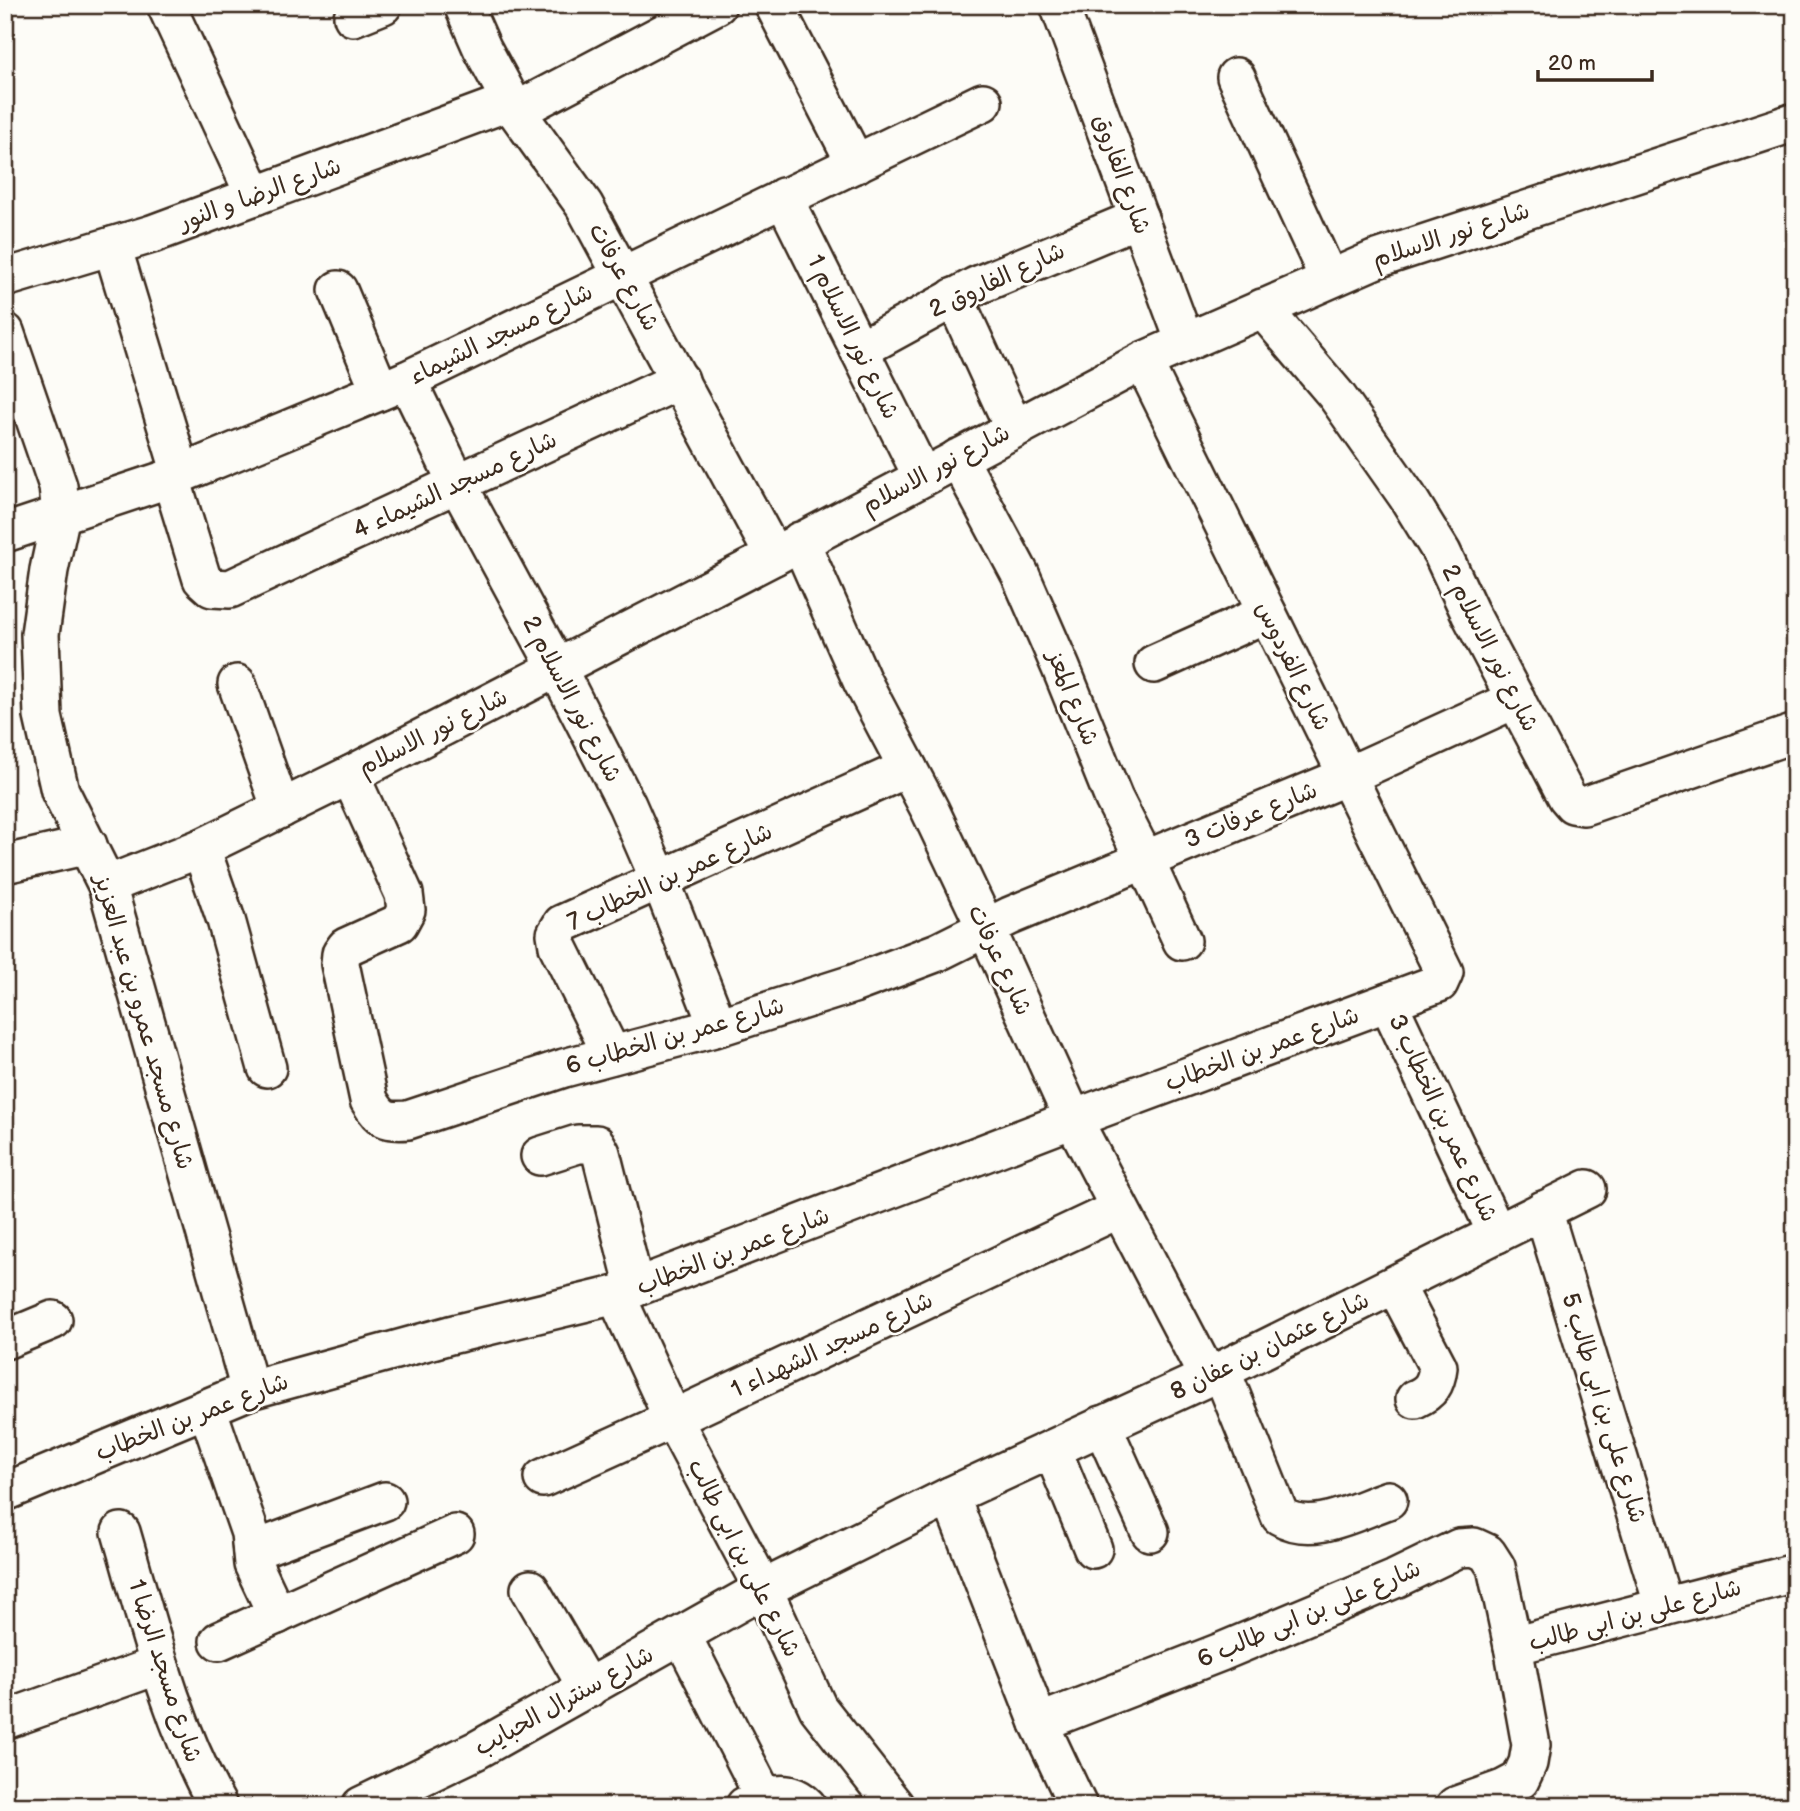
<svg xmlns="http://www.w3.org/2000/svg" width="1800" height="1811" font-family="'Balsamiq Sans','Playpen Sans Arabic',sans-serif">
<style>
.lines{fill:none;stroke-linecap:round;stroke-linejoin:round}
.minor-casing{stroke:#3b2a1e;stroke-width:42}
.minor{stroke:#fdfcf7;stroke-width:37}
.labels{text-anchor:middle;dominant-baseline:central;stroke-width:5;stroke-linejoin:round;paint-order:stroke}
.street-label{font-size:24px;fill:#3b2a1e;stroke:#fdfcf7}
</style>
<rect width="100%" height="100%" fill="#fdfcf7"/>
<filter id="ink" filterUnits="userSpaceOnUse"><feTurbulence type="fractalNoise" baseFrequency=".0143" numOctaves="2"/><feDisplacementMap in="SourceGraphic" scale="14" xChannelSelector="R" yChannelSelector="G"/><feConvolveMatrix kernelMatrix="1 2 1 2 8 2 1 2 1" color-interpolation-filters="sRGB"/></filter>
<g filter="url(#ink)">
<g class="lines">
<!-- minor casing -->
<g class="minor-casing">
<g id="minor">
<path d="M166,5L255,196"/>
<path d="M463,5L482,48L516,111L584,205L774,556"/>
<path d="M774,5L856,164"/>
<path d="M1059,5L1185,342"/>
<path d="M353,17L383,5"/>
<path d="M1236,77L1329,279"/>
<path d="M516,111L717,5"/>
<path d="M783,197L922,476"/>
<path d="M112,246L181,474"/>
<path d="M5,278L152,234L511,101"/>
<path d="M338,290L380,391"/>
<path d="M954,297L1014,428"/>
<path d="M1262,308L1336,395L1407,496L1442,553L1470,613L1567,797L1573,804L1584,806L1795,733"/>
<path d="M5,332L58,486L61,514L49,570L40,634L43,716L60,791L107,885L250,1390"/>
<path d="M859,350L976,286L1139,218"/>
<path d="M407,380L458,485L557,668L627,805L667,897L718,1027"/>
<path d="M958,458L1020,574L1061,668L1114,799L1144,858L1182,941"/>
<path d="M171,478L202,579L212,588L230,589L680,380"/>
<path d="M5,533L171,478L407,380L983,102"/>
<path d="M800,541L862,681L930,810L986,928L1073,1119L1208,1377"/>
<path d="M1154,664L1267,613"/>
<path d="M237,684L281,809"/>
<path d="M350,775L404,894L406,910L399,923L346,947L341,954L340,964L369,1100C380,1119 386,1122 408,1120L564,1068L718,1027L853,984L938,952L1010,916L1347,776L1516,699"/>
<path d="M201,848L226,920L267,1068"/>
<path d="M5,864L88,845"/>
<path d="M107,885L201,848L350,775L774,556L1143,361L1374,260L1795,122"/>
<path d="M1388,1002L1497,1234"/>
<path d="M612,1055L558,946L556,934L562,924L908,768"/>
<path d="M540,1156L578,1144H596L601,1153L635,1288"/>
<path d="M1543,1210L1664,1607"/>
<path d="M1395,1285L1438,1367C1436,1384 1431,1392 1415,1399"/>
<path d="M616,1295L673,1419L763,1589L818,1708L895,1806"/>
<path d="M5,1340L53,1320"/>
<path d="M1221,1370L1280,1516C1314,1536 1355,1511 1388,1500"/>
<path d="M207,1408L250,1533L253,1564L277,1615"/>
<path d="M1102,1425L1150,1532"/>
<path d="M1052,1449L1093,1549"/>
<path d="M543,1478L673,1419L1119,1209"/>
<path d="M5,1492L250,1390L450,1335L616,1295L1073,1119L1439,983L1444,972L1143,361"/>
<path d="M950,1496L1039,1723L1078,1806"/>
<path d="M121,1532C148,1624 170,1721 218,1806"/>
<path d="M252,1551L385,1501"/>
<path d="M530,1589L588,1689"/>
<path d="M682,1636L764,1797"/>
<path d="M219,1641L455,1534"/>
<path d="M1513,1646L1795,1573"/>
<path d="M5,1720L159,1665"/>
<path d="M1039,1723L1221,1652L1395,1579L1459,1548L1474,1547L1487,1553L1496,1567L1513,1646L1531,1745L1528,1763L1520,1780L1503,1789L1455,1806"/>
<path d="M361,1806L477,1750L763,1589L950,1496L1208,1377L1587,1189"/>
<path d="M745,1806C766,1796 788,1786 807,1806"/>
</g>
</g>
<!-- minor -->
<use href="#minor" class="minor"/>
</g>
</g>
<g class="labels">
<!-- street labels -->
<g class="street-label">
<text transform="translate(1122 174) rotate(70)">شارع الفاروق</text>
<text transform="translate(260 194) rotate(-20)">شارع الرضا و النور</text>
<text transform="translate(1451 235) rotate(-18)">شارع نور الاسلام</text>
<text transform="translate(624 277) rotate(61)">شارع عرفات</text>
<text transform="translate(997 280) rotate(-25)">شارع الفاروق 2</text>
<text transform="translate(501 334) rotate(-26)">شارع مسجد الشيماء</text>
<text transform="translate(853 337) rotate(64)">شارع نور الاسلام 1</text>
<text transform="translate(936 469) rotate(-28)">شارع نور الاسلام</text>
<text transform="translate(455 485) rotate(-25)">شارع مسجد الشيماء 4</text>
<text transform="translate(1490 648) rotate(63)">شارع نور الاسلام 2</text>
<text transform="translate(1293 666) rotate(64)">شارع الفردوس</text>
<text transform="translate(1073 698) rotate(68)">شارع المعز</text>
<text transform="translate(572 699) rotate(62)">شارع نور الاسلام 2</text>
<text transform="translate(433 732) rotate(-27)">شارع نور الاسلام</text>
<text transform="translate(1251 815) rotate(-22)">شارع عرفات 3</text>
<text transform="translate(670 877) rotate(-25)">شارع عمر بن الخطاب 7</text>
<text transform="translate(1000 960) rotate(65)">شارع عرفات</text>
<text transform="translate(144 1022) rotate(74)">شارع مسجد عمرو بن عبد العزيز</text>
<text transform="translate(675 1036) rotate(-16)">شارع عمر بن الخطاب 6</text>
<text transform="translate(1262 1049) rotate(-20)">شارع عمر بن الخطاب</text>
<text transform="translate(1443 1118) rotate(65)">شارع عمر بن الخطاب 3</text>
<text transform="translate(733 1251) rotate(-21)">شارع عمر بن الخطاب</text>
<text transform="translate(832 1345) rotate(-25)">شارع مسجد الشهداء 1</text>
<text transform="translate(1270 1346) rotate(-26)">شارع عثمان بن عفان 8</text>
<text transform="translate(1604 1408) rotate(73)">شارع على بن ابى طالب 5</text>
<text transform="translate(192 1417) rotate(-21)">شارع عمر بن الخطاب</text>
<text transform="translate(744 1558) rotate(63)">شارع على بن ابى طالب</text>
<text transform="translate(1309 1614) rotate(-23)">شارع على بن ابى طالب 6</text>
<text transform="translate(1635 1615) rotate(-15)">شارع على بن ابى طالب</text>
<text transform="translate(165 1671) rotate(72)">شارع مسجد الرضا 1</text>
<text transform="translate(564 1701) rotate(-29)">شارع سنترال الحبايب</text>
</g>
</g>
<!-- margin -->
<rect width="1800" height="1811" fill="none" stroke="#fdfcf7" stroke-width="28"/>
<rect x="14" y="14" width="1772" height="1783" fill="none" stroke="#3b2a1e" stroke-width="2.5" filter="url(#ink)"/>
<!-- scale -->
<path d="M1538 70v10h114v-10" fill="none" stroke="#3b2a1e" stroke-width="3.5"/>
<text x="1548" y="70" font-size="21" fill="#3b2a1e" stroke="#fdfcf7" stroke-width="5" paint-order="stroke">20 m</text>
</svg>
